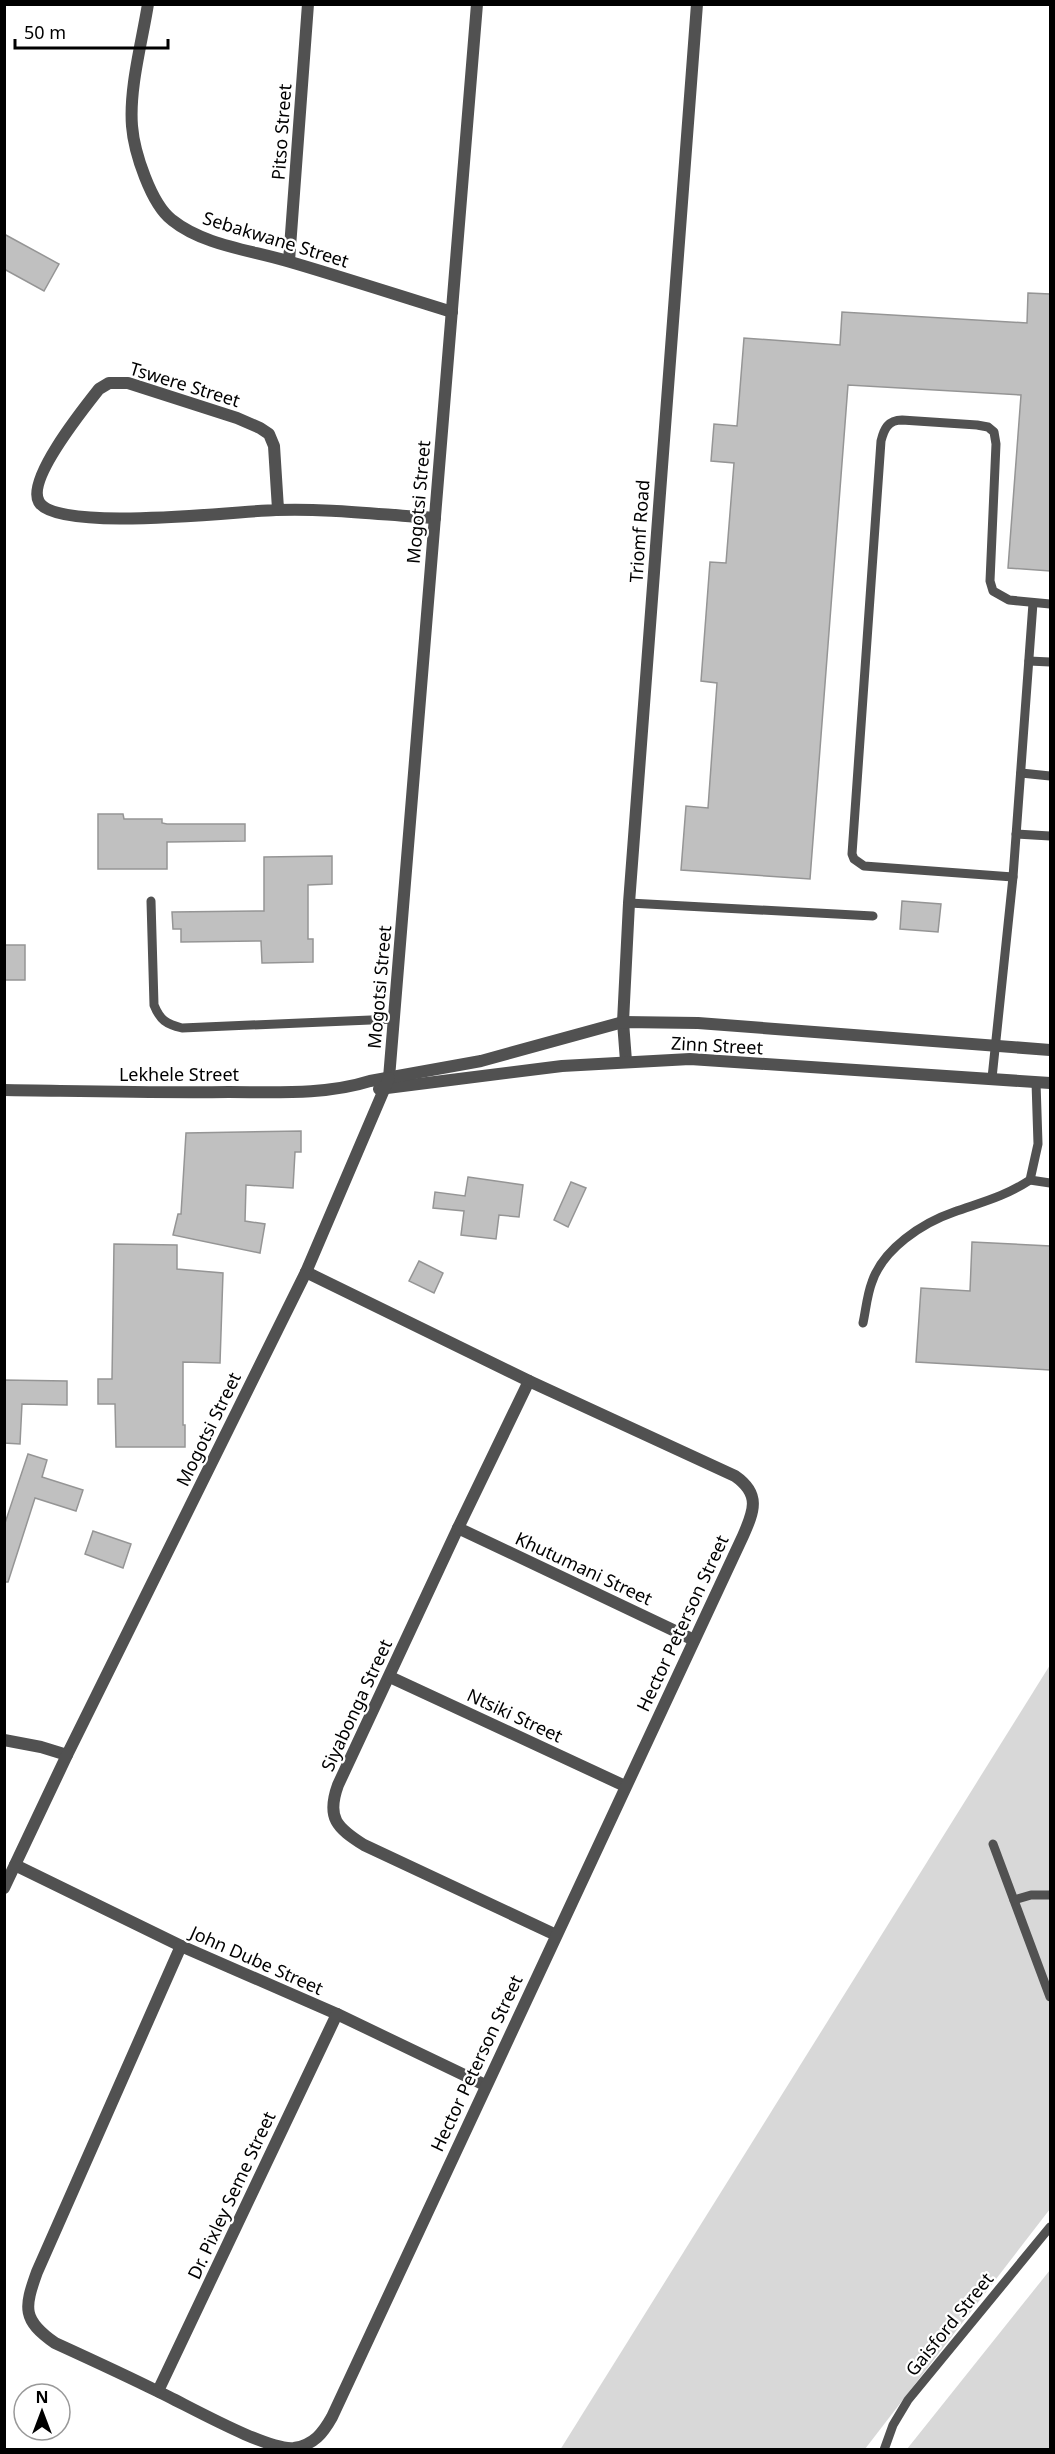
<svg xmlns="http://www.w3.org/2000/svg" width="1055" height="2454" font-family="'Noto Sans',sans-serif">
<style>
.green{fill:#d8d8d8}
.building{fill:#c0c0c0;stroke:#959595;stroke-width:1.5}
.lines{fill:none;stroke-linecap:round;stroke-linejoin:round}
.service{stroke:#515151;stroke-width:9}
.minor{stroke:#515151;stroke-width:12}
.tertiary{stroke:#515151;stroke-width:12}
.labels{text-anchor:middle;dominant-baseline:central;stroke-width:4.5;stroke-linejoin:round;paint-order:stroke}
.street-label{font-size:18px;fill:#000;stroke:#fff}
</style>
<rect width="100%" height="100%" fill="#fff"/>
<!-- green -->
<g class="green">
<path d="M1050,1665V2209L865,2449L560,2450Z"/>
<path d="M1050,2270V2449H907Z"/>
</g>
<!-- building -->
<g class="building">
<path d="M4,234L59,264L44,291L4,269Z"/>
<path d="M1028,293L1050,294V571L1008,568L1021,395L848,385L810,879L681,870L686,806L708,808L717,683L701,681L710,562L726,563L734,463L711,461L714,424L737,426L744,338L840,345L842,312L1027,323Z"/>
<path d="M98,814H123L124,819H162V823L167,824H245V841L167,842V869H98Z"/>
<path d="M332,856V884L308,885V939H313V962L262,963L261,941L181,942V929H173L172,912L264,911V857Z"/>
<path d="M902,901L941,904L938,932L900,929Z"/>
<rect x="4" y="945" width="21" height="35"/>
<path d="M301,1131V1152H295L293,1188L246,1185L245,1221L265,1224L260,1253L173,1235L178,1214H181L186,1133Z"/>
<path d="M468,1177L523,1185L519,1217L499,1215L496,1239L461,1235L464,1211L433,1208L435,1192L465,1196Z"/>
<path d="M571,1182L586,1188L568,1227L554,1220Z"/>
<path d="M972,1242L1050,1246V1370L916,1362L921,1288L970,1291Z"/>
<path d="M114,1244L177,1245V1269L223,1273L220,1363L183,1362V1425H185V1447H116L115,1404H98V1379H112Z"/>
<path d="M419,1261L443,1273L434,1293L409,1281Z"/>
<path d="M4,1380L67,1381V1405L22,1404L20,1444L4,1443Z"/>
<path d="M28,1454L47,1460L42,1477L83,1490L76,1511L35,1498L8,1582H4V1526Z"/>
<path d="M93,1531L131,1544L123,1568L85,1554Z"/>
</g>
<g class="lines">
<!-- service -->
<g class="service">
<path d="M1029,661L1050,662"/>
<path d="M1021,773L1050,776"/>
<path d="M1016,834L1050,836"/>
<path d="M1013,877L864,866L854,859L852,854L881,441C884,429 888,420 902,420L977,425L988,427L994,432L996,444L990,581L993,591L1009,600L1050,604"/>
<path d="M151,901L154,1005C160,1020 166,1024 182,1028L394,1019"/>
<path d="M629,903L873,916"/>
<path d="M992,1078L1013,877L1033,603"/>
<path d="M1030,1180L1050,1183"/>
<path d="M863,1323C866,1309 867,1295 872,1282C883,1249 922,1223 954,1212C982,1202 1004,1197 1030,1180L1038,1144L1036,1082"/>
<path d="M993,1844L1050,1997"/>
<path d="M1014,1900L1031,1895H1050"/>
<path d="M884,2450L893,2425L908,2400L1050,2227"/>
</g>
<!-- minor -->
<g class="minor">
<path d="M148,4C142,42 129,88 132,126C134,152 151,204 172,220C203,245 250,250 287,261C342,277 397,295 452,312"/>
<path d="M289,261L308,4"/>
<path d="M278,509L274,446L269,434L260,428L237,418L128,383H109L99,389C84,408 26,480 39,502C57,533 238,511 276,510C328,508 383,515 435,518"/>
<path d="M626,1061L623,1022L629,903L697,4"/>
<path d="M389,1078L477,4"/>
<path d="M529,1381L458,1528L338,1785C326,1818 337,1828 364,1845L556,1935"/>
<path d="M458,1528L694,1640"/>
<path d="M390,1677L625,1786"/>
<path d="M4,1740L41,1747L67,1755"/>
<path d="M15,1865L181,1946L337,2014L485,2085"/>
<path d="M181,1946L37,2272C24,2308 22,2320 55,2343C90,2359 125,2375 159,2392C187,2405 267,2451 294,2448C314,2445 323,2433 332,2417L743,1536C754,1511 761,1494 735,1476L529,1381L306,1272"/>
<path d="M158,2391L337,2014"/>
</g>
<!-- tertiary -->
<g class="tertiary">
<path d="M379,1089L562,1066L690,1059L1050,1083"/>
<path d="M4,1090C79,1091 154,1093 229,1092C275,1092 326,1095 370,1081L481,1061L623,1022L698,1023L1050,1050"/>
<path d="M4,1888L67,1755L306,1272L389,1078"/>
</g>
</g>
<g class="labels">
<!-- street labels -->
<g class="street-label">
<text transform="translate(281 132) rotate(-86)">Pitso Street</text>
<text transform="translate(276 239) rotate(17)">Sebakwane Street</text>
<text transform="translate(185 384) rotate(17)">Tswere Street</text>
<text transform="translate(418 502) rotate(-85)">Mogotsi Street</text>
<text transform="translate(639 531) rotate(-86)">Triomf Road</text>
<text transform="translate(379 987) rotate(-85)">Mogotsi Street</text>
<text transform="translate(717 1045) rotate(3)">Zinn Street</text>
<text x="179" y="1074">Lekhele Street</text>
<text transform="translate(208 1429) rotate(-64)">Mogotsi Street</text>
<text transform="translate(584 1568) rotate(25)">Khutumani Street</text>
<text transform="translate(682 1623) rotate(-65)">Hector Peterson Street</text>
<text transform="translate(356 1705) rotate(-65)">Siyabonga Street</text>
<text transform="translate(515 1715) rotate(25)">Ntsiki Street</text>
<text transform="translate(257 1960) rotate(24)">John Dube Street</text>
<text transform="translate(476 2063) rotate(-65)">Hector Peterson Street</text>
<text transform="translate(231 2195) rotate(-65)">Dr. Pixley Seme Street</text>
<text transform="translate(949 2324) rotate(-51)">Gaisford Street</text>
</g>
</g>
<!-- border -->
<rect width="1055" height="2454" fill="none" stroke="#000000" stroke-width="12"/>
<!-- north arrow -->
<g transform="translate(42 2412)"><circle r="28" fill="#ffffff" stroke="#999999" stroke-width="1.5"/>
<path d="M0-4.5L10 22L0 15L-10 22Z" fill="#000000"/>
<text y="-9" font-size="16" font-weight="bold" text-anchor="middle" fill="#000000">N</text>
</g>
<!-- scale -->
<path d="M15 39v9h153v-9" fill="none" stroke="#000000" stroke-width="3"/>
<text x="24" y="39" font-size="18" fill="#000000" stroke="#ffffff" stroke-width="4.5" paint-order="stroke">50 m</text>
</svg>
